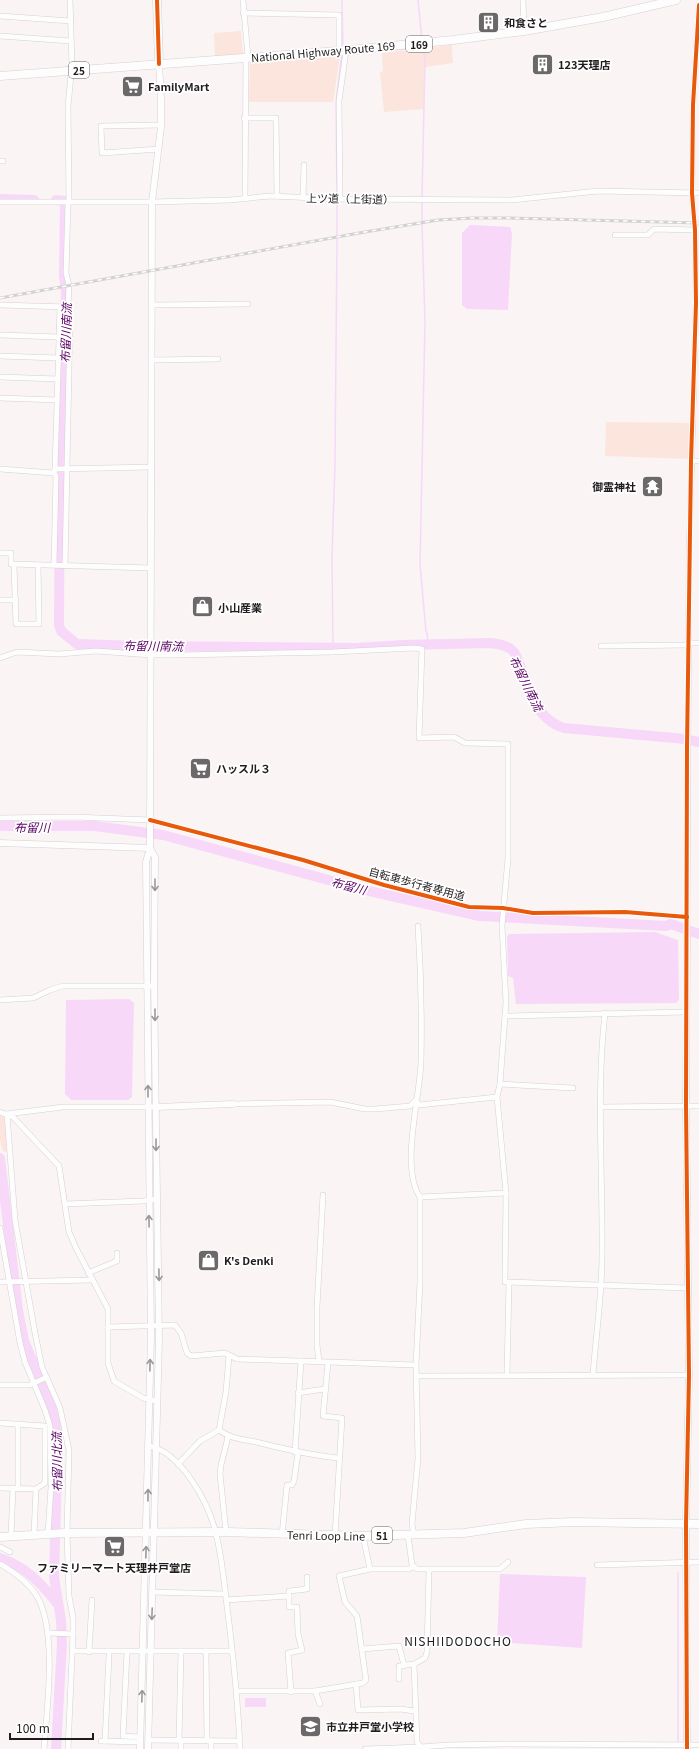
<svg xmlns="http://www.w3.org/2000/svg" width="699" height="1749" font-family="Georgia,'Noto Sans JP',serif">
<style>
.green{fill:#fce5dc}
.water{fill:#f7d8f8}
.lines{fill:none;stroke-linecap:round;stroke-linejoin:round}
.stream{stroke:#f7d8f8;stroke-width:1.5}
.river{stroke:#f7d8f8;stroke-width:10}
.minor-casing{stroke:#d5d0d1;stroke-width:6}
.tertiary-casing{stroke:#d5d0d1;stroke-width:7}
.primary-casing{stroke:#d5d0d1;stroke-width:9}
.trunk-casing{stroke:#d5d0d1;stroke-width:9}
.minor{stroke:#fefdfe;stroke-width:5}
.tertiary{stroke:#fefdfe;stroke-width:6}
.primary{stroke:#fefdfe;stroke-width:8}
.trunk{stroke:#fefdfe;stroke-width:8}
.rail-casing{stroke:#d3d1d1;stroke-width:3}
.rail{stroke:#fff;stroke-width:1.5;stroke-dasharray:4.5;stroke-linecap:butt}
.cycleway-casing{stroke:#fff;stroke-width:6}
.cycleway{stroke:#e8590c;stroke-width:4}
.oneway{stroke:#9a9899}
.labels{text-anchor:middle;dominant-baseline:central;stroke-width:3.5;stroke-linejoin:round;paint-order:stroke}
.shield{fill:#fff;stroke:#636061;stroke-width:1}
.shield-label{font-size:10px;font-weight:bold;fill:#201c1d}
.poi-label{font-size:11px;font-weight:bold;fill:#201c1d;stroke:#fff;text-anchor:start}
.street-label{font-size:11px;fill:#201c1d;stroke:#fff}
.water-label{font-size:12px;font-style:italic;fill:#590063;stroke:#fff}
.neighbourhood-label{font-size:12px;letter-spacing:1px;fill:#201c1d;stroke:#fff}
</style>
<rect width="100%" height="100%" fill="#faf4f5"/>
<g class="green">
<polygon points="241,31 243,55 215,58 214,33"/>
<polygon points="452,45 453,63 425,67 424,109 384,112 380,72 383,71 382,53"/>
<polygon points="340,55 333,102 249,102 250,60"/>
<polygon points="606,422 690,423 689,459 605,456"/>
<polygon points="0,1114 5,1116 7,1151 3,1152 0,1141"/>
</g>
<g class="water">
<polygon points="470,225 510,227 512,233 508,310 467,309 462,305 462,233"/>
<polygon points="655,932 678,940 679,1000 676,1003 516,1004 513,978 508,976 507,937 509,934"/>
<polygon points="129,999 134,1003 132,1097 128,1100 71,1100 65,1094 66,1000"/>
<polygon points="500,1574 586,1577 582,1648 497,1642"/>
<rect x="245" y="1698" width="21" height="9"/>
</g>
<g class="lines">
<g class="stream">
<polyline points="342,0 343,48"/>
<polyline points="418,0 422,41"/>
<polyline points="347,55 423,47"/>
<polyline points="337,197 336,102 342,53"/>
<polyline points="422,197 425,62 423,45"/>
<polyline points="337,200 337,236"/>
<polyline points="422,201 422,222"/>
<polyline points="422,223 425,322 420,564 426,632"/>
<polyline points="427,633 428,644"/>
<polyline points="333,648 332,555 335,464 337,237"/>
<polyline points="678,1573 678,1743"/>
</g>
<g class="river">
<polyline points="0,199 34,200"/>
<path d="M56,200L65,201L64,275L66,292L60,454L59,625L61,631L77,644L140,646L357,648L403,645L490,643C498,644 507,645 513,651C517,655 519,663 521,668C533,693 535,719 564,728L685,739L699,742"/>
<polyline points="0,826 95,826 163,835 369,891 480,916 666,926 671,924 699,934"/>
<polyline points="0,1158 18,1310 24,1341 50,1402 58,1436 54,1577 61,1620 62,1644 56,1749"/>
<path d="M0,1558C26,1567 40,1582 57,1603"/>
</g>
<defs>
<g id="minor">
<polyline points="243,0 248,57"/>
<polyline points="523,0 524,31"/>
<polyline points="243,13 339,15 339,51"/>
<polyline points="0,16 71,21"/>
<polyline points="0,36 71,41"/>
<polyline points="244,118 276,118 277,196"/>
<polyline points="159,149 102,153 101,126 161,125"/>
<polyline points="0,161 3,161"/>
<polyline points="303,197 304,165"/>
<polyline points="245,198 246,58"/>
<polyline points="340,199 339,101 346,51"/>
<polyline points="0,202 152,202 230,200 270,196 340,199 512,200 598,191 699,193"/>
<polyline points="69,203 68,106 72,65 70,0"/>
<polyline points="615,235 648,235 654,229 695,230"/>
<polyline points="0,305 68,307"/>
<polyline points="151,305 248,304"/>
<polyline points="0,335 59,337"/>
<polyline points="0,356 58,358"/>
<polyline points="152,360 218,359"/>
<polyline points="0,377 58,379"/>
<polyline points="0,398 57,400"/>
<polyline points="691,461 699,461"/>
<polyline points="0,469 54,473 55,469 152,467"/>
<polyline points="55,469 60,307"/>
<polyline points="0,553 11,553 11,564 151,568"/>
<polyline points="14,565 16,624 39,624 38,565"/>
<polyline points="54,565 56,476 54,473"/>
<polyline points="65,566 70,318 68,307 69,285 66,273 68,203"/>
<polyline points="0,600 16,600"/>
<polyline points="688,643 699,643"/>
<polyline points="601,646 688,645"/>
<polyline points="0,658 17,652 59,654 96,651 151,655 180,655 333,652 414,648 422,649 419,738 454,737 465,743 508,744 508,858 502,926 506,1002 500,1084 497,1097 506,1193 505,1282 687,1288"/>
<polyline points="0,818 74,817 150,820"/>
<polyline points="687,936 689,558 696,303 695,230 692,193 693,105 699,5"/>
<polyline points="0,1000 33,998 50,990 63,986 155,986"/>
<polyline points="505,1016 686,1012"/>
<polyline points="500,1084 573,1088"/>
<polyline points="416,1100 419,1105 497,1097"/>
<polyline points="233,1104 330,1102 365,1109 375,1109 410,1106 416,1100"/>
<polyline points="601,1107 699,1106"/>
<polyline points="0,1112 13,1117 59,1166 69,1232 76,1248 108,1309 108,1363 114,1381 143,1398 157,1401"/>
<polyline points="7,1114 15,1220 35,1333 42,1367 60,1408 69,1450 67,1533 69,1596 73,1618 73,1634 68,1749"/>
<polyline points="7,1114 63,1107 156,1107"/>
<polyline points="420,1197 506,1193"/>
<polyline points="65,1204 143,1201 157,1199"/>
<polyline points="0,1228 20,1343 25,1362 45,1410 50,1426 51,1487 48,1534"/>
<polyline points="88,1273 117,1261 117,1253"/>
<polyline points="0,1282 91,1280"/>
<polyline points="108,1327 175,1325 181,1333 187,1353 191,1356 225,1353 237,1359 416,1365"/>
<polyline points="319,1361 317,1345 317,1307 323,1195"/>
<polyline points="328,1363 323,1416 342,1418 335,1536"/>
<path d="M593,1374C596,1335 602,1295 602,1256C603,1175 596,1093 605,1013"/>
<polyline points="507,1375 509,1283"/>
<polyline points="417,1376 689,1375"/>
<polyline points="0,1385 30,1385 47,1377"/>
<polyline points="298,1393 324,1389"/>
<polyline points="0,1423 45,1426 45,1483 36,1489 0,1488"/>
<path d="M219,1430C231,1439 243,1439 256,1442C284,1449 310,1455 338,1458"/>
<polyline points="219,1430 226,1392 229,1356"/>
<path d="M149,1446C181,1452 209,1503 216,1534C222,1557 224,1582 227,1606C233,1654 238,1701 240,1749"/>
<polyline points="295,1452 301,1361"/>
<polyline points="178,1464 200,1441 219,1430"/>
<polyline points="18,1488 18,1424"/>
<polyline points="226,1532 220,1474 221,1465 228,1437"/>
<polyline points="34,1535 36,1489"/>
<polyline points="282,1535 287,1485 292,1485 294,1481 298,1453"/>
<polyline points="408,1535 412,1565 417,1569 500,1569 508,1562"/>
<path d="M414,1535L412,1524L418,1458L416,1365L420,1282V1197C400,1168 420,1097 421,1062C422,1017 421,972 418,926"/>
<polyline points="11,1536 13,1488"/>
<polyline points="363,1536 370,1569 409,1569 413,1567"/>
<polyline points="0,1547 10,1552"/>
<path d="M0,1564C14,1572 30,1584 38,1598C57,1634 47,1709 44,1749"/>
<polyline points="597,1565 699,1562"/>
<polyline points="152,1592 225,1594"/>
<polyline points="226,1600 289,1596"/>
<polyline points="49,1633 73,1634"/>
<polyline points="362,1649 399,1646 404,1665"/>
<polyline points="73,1651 232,1651"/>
<polyline points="206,1651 207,1741"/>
<polyline points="89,1652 92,1600"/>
<polyline points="127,1652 123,1736 140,1737"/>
<polyline points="414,1664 417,1742 421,1747 447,1745 505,1744 699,1745"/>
<polyline points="399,1679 399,1666 414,1664 425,1658 427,1652 429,1570"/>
<polyline points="356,1684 358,1710 401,1709 414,1711"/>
<polyline points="237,1691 315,1691 320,1704"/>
<polyline points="315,1691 363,1683 366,1680 357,1616 345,1602 339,1576 370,1569"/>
<polyline points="291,1692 288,1653 302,1650 298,1634 297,1607 289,1607 289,1591 307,1589 307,1577"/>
<polyline points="148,1740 239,1741"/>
<polyline points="179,1740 181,1651"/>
<polyline points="101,1741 140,1742"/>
<polyline points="105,1741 109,1655"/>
<polyline points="181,1749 181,1740"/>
<polyline points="211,1749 211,1741"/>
<polyline points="365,1749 421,1747"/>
</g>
<g id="tertiary">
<polyline points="0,843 150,848"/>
<polyline points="687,936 686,1106 689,1375 686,1524 687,1749"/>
<polyline points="156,1107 233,1104"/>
<polyline points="140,1749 151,1337 146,862 150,848 152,202 161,127 161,99 159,64"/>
<polyline points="148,1749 159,1339 154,981 155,857 150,848"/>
</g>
<polyline id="primary" points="0,1537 65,1533 226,1532 363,1536 464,1533 526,1524 573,1522 699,1524"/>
<g id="trunk">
<polyline points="157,0 159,64"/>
<polyline points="0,76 339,51 453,40 524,31 603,17 676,0"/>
</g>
</defs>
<use href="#minor" class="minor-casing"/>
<use href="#tertiary" class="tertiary-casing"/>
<use href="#primary" class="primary-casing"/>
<use href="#trunk" class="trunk-casing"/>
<use href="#minor" class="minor"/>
<use href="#tertiary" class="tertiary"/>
<use href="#primary" class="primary"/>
<use href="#trunk" class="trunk"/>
<defs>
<polyline id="rail" points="0,298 359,233 438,220 472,218 509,218 699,223"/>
</defs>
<use href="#rail" class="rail-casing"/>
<use href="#rail" class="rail"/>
<defs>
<g id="cycleway">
<polyline points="157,0 159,64"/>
<polyline points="150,820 303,860 384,885 469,907 503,908 533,913 625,912 687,917"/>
<polyline points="687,1749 686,1524 689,1375 686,1106 687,747 691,461 696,303 695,230 692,193 693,105 699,5"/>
</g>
</defs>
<use href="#cycleway" class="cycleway-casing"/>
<use href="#cycleway" class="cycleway"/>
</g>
<defs><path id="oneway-shaft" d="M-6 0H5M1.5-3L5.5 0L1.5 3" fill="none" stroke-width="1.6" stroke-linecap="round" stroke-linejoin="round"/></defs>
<g class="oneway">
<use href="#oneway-shaft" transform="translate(155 885) rotate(90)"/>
<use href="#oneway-shaft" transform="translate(155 1015) rotate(90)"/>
<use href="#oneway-shaft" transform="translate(148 1091) rotate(-90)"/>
<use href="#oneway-shaft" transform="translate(156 1145) rotate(90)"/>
<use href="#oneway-shaft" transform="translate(149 1221) rotate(-91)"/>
<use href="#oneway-shaft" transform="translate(159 1275) rotate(89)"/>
<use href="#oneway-shaft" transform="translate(150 1365) rotate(-89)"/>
<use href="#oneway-shaft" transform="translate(148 1495) rotate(-89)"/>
<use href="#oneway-shaft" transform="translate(146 1552) rotate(-88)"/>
<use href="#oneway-shaft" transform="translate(152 1614) rotate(92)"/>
<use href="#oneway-shaft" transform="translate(142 1696) rotate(-88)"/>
</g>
<defs>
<symbol id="building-square" viewBox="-11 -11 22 22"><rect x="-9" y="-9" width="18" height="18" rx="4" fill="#6c6869" stroke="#fff"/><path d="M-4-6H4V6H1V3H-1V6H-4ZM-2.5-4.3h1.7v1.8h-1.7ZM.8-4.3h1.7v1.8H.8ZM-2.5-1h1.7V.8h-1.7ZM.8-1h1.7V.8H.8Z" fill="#fff"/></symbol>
<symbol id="supermarket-square" viewBox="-11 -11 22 22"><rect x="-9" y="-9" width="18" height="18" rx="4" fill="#6c6869" stroke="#fff"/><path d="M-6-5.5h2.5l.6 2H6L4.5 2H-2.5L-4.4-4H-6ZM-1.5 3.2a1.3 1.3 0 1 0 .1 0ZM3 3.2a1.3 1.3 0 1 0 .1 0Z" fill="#fff"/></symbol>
<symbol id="temple-square" viewBox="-11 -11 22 22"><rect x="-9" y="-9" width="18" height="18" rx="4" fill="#6c6869" stroke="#fff"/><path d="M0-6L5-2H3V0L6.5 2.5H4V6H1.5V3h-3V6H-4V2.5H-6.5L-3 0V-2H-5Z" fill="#fff"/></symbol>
<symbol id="shop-square" viewBox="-11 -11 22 22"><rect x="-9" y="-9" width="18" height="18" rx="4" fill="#6c6869" stroke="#fff"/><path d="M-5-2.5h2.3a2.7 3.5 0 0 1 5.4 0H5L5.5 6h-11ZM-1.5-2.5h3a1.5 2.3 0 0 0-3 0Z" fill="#fff"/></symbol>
<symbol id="school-square" viewBox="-11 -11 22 22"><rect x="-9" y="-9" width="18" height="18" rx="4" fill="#6c6869" stroke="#fff"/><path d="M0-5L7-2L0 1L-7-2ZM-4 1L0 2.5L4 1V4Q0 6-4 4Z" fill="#fff"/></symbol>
</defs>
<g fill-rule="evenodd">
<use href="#building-square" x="476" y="10" width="25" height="25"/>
<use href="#building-square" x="530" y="52" width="25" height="25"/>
<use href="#supermarket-square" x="120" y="74" width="25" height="25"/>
<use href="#temple-square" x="640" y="474" width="25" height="25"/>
<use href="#shop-square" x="190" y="594" width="25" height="25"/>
<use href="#supermarket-square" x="188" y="756" width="25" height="25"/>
<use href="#shop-square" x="196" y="1248" width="25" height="25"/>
<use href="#supermarket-square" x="102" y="1534" width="25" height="25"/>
<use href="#school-square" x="298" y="1714" width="25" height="25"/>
</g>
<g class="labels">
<g class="shield">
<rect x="406" y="36" width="26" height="16" rx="3"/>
<rect x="69" y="62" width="20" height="16" rx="3"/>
<rect x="372" y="1527" width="20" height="16" rx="3"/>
</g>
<g class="shield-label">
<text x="419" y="44">169</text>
<text x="79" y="70">25</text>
<text x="382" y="1535">51</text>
</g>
<g class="poi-label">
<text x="504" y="22">和食さと</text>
<text x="558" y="64">123天理店</text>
<text x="148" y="86">FamilyMart</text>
<text x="636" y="486" text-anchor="end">御霊神社</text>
<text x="218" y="607">小山産業</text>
<text x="216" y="768">ハッスル３</text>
<text x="224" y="1260">K's Denki</text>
<text x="114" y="1567" text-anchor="middle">ファミリーマート天理井戸堂店</text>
<text x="326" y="1726">市立井戸堂小学校</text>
</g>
<g class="street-label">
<text transform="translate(323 51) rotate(-5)">National Highway Route 169</text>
<text transform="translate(350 198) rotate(1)">上ツ道（上街道）</text>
<text transform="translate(417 883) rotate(15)">自転車歩行者専用道</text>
<text transform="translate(326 1535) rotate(1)">Tenri Loop Line</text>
</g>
<g class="water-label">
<text transform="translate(65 333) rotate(-88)">布留川南流</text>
<text transform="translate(153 645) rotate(1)">布留川南流</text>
<text transform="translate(527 683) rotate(64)">布留川南流</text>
<text x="32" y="826">布留川</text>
<text transform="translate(349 885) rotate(15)">布留川</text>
<text transform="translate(56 1462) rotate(-91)">布留川北流</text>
</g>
<g class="neighbourhood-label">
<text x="458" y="1640">NISHIIDODOCHO</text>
</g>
</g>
<path d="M10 1733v6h83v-6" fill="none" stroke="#201c1d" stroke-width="2"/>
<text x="16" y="1733" font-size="12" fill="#201c1d" stroke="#ffffff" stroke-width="3" paint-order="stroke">100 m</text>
</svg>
